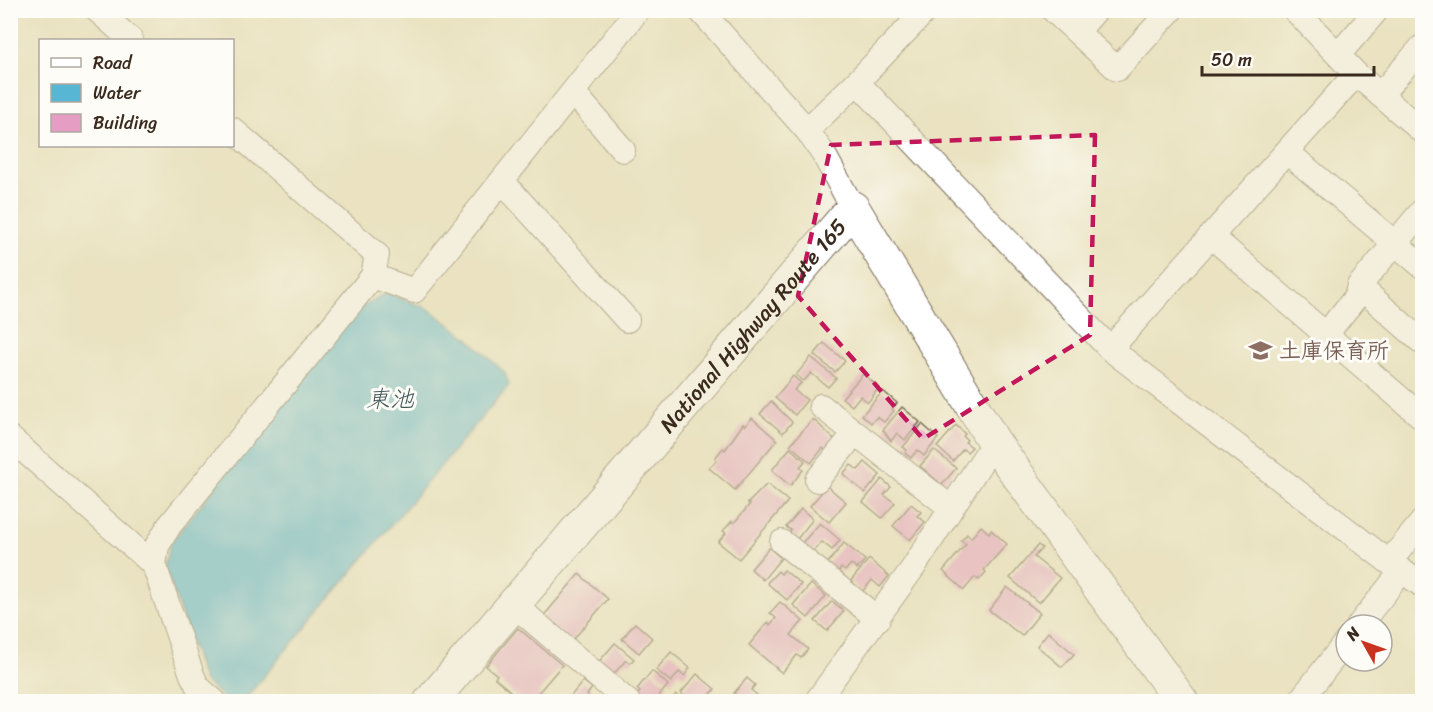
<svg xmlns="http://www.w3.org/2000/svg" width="1433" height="712" font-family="Sriracha,'Klee One',sans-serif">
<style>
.water{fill:#56b6d4;stroke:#487079;stroke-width:1.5}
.building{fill:#e69dc4}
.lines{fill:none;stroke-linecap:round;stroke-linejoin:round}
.street-casing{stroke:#786a57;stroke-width:26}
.highway-casing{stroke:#786a57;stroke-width:35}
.street{stroke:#fff;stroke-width:24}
.highway{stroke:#fff;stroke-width:33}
.marked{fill:none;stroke:#c2185b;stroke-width:4.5;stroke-dasharray:12 8;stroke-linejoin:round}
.labels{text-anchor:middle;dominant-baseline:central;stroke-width:6;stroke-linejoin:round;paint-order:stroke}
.street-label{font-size:22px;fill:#3b2a1e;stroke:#fdfcf7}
.education-label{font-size:22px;font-weight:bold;fill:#785e54;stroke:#fdfcf7;text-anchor:start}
.water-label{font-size:24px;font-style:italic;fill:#445b5e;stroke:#fdfcf7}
</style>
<rect width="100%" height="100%" fill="#fdfcf7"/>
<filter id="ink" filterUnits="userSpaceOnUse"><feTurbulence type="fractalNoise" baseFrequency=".0167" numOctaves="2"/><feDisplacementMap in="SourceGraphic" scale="12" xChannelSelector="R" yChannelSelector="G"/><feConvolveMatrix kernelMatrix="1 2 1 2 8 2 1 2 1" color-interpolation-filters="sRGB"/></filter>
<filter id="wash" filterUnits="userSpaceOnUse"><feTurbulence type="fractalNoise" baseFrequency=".008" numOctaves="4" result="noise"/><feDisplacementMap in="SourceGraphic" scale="24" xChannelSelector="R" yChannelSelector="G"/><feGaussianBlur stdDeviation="1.35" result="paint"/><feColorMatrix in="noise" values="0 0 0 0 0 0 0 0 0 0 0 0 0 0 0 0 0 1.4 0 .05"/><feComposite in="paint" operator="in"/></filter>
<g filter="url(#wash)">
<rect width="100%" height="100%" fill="#eae2c0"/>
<polygon class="water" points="387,293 427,308 467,337 505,373 509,385 244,700 225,699 203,680 165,566 171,542 357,310"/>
<g id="blocks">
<g class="building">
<polygon points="824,343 845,361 835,372 814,355"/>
<polygon points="811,357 836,378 828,387 811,373 804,381 796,375"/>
<polygon points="863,374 879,388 868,402 860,396 852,406 842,398"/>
<polygon points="793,376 801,383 794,390 807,400 795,415 775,398"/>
<polygon points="883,391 897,403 892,409 894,411 884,422 877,417 871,423 862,415"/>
<polygon points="771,401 792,422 783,433 760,414"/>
<polygon points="902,407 920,422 905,440 897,433 891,441 883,430"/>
<polygon points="752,418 777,440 735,490 709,468 717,460 715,458 723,448 725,450 743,424 745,426"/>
<polygon points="813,419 835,440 826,451 823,448 811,463 790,445"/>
<polygon points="922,424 938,438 924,456 917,450 911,458 905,453 907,450 903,447"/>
<polygon points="956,425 965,434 963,436 967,440 965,442 972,447 967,452 963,449 953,461 937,447"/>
<polygon points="790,448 805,461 800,467 803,470 790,486 772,470"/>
<polygon points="934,450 956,468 942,485 920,466"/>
<polygon points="865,462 880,475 865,493 843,474 851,465 858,470"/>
<polygon points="882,479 891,487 884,495 895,503 882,518 863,502"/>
<polygon points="767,484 788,501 739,559 718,542 726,533 723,531 732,521 734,523 750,504 748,503"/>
<polygon points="827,486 846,502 829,522 810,506"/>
<polygon points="911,504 921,512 917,516 925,522 910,540 893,526"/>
<polygon points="801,509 813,519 797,539 789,533 791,530 786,527"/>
<polygon points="820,523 840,540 832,550 822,542 812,552 802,543"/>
<polygon points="981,526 989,533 991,530 1007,544 984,570 986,572 979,580 975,577 964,590 943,571 966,544 961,541 967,534 971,538"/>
<polygon points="844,543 865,560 857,569 851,564 845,571 841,568 837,573 827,564"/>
<polygon points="1038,545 1042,548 1034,557 1060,578 1039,603 1010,578"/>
<polygon points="769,548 781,558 763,580 751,569"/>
<polygon points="869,559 889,576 880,587 872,580 862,592 850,582"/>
<polygon points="784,570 801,584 787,600 767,583 778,571 781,574"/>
<polygon points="579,574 608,599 571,642 542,618"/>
<polygon points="811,584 826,596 808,618 793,605"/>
<polygon points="1007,587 1040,613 1022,636 989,610"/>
<polygon points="832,601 844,611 827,631 815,621"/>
<polygon points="780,602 803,621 791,635 808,649 801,658 797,655 782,673 749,645 768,622 770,625 776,618 770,613"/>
<polygon points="635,623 652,638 639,653 622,639"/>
<polygon points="518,628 562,665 538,693 545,699 543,702 523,702 495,678 497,675 486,666"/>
<polygon points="1048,632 1074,654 1062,667 1037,646"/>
<polygon points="615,643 634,659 630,663 626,660 612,676 597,664"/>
<polygon points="671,652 690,668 684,676 679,672 671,682 656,670"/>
<polygon points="652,671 668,685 654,702 644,702 637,695 640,692 637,689"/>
<polygon points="697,674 715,689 704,702 692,702 681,693"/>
<polygon points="747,678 755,685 751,690 765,702 745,702 734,693"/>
<polygon points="583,681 592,688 587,695 595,702 566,702"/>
<polygon points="676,694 685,702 670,702"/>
</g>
</g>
</g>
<g filter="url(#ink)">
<use href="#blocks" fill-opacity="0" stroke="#786a57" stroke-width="1.5"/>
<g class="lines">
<defs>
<g id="street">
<polyline points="97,10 131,40"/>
<polyline points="700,10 807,130 824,155 853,208"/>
<polyline points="1053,10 1117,69 1171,10"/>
<polyline points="1295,10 1356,74 1422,131"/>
<polyline points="1077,32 1096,10"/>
<polyline points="1338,55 1377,10"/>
<polyline points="857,82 1110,349 1389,562 1422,585"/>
<polyline points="573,92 623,150"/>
<polyline points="1380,95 1422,47"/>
<polyline points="807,130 857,82 926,10"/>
<polyline points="1287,152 1422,266"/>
<polyline points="502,181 627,320"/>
<polyline points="1211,236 1422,417"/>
<polyline points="373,276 414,291 638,10"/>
<polyline points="1359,286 1422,342"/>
<polyline points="1326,334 1356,297 1359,286 1422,211"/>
<polyline points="1110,349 1356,74"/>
<polyline points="821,406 951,508"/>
<polyline points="10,438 154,565"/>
<polyline points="817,480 855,433"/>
<polyline points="782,542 878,619"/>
<polyline points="1389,562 1422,522"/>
<polyline points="512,603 628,702"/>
<polyline points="1359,625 1402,571"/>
<polyline points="215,702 198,687 192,675 154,565 157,546 169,526 373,276 377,255 232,129"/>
<polyline points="816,702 913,568 994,442"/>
<polyline points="1299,702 1346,642"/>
</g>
<g id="highway">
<path id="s1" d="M430,702L853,208L994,442L1182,702"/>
</g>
</defs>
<use href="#street" class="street-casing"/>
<use href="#highway" class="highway-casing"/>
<use href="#street" class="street"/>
<use href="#highway" class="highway"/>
</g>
</g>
<path d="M0 0H1433V712H0ZM1095,135L1090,335L923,439L798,296L831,145Z" fill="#eae2c0" fill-opacity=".55" fill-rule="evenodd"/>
<path class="marked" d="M1095,135L1090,335L923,439L798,296L831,145Z"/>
<defs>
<symbol id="school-bare" viewBox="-9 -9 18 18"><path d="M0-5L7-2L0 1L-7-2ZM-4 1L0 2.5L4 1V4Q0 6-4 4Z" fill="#8d6e63" stroke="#fdfcf7" stroke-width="2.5" paint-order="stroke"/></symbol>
</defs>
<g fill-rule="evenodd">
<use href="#school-bare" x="1244" y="334" width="33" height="33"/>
</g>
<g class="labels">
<g class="street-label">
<text stroke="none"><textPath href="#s1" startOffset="496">National Highway Route 165</textPath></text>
</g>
<g class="education-label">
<text x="1279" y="350">土庫保育所</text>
</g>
<g class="water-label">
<text x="390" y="399">東池</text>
</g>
</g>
<rect width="1433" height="712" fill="none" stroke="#fdfcf7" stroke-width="36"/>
<rect x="39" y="39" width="195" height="108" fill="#fdfcf7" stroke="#afa8a0" stroke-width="1.5"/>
<rect x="51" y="58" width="30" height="9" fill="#ffffff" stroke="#afa8a0" stroke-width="1.5"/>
<text x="93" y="69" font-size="18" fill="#3b2a1e">Road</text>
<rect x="51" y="84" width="30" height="18" fill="#56b6d4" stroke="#afa8a0" stroke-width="1.5"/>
<text x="93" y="99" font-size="18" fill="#3b2a1e">Water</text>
<rect x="51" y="114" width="30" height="18" fill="#e69dc4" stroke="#afa8a0" stroke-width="1.5"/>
<text x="93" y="129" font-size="18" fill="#3b2a1e">Building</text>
<g transform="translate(1364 643) rotate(310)"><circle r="28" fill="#fdfcf7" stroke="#afa8a0" stroke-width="1.5"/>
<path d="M0-4.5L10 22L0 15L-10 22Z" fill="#c8321e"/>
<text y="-9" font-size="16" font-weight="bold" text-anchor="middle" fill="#3b2a1e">N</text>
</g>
<path d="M1202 66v9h172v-9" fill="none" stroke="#3b2a1e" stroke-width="3"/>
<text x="1211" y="66" font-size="18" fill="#3b2a1e" stroke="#fdfcf7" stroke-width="4.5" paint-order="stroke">50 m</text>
</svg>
